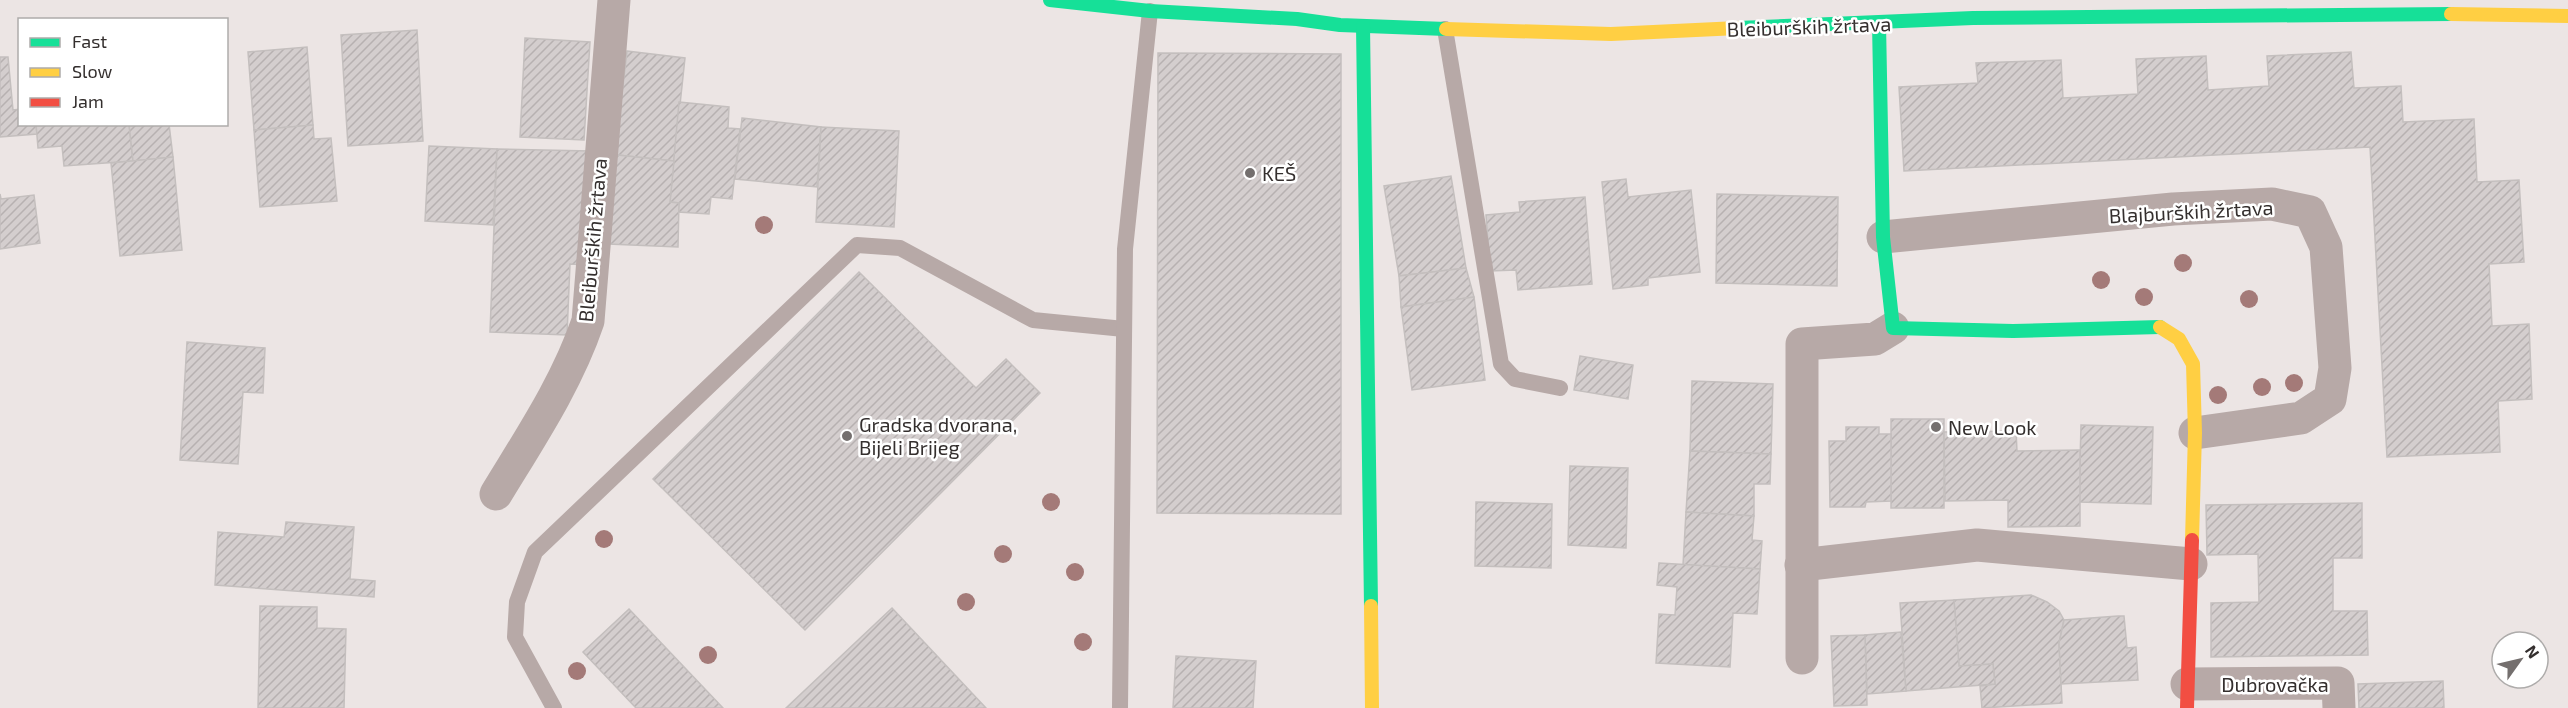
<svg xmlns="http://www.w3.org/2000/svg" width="2568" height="708" font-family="'Exo 2',sans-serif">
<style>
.building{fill:url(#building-hatch);stroke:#c4bfbe;stroke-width:1.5}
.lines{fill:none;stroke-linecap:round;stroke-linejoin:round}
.lane{stroke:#b7a9a7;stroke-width:16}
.street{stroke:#b7a9a7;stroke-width:33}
.fast{stroke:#16e098;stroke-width:14}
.slow{stroke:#ffcf43;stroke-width:14}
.jam{stroke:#f24e42;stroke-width:14}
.tree{fill:#a47a78}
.poi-dot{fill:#746f6e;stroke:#fff;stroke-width:2}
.labels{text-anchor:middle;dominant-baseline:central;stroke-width:5;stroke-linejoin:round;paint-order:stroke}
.street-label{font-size:20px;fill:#342f2e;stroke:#fff}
.poi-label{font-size:20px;fill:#342f2e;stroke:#fff;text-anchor:start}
</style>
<defs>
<pattern id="building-hatch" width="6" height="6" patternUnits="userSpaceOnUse" patternTransform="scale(1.5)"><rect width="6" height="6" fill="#d4cece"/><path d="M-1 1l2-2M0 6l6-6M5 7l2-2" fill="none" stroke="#b7b1b1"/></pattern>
</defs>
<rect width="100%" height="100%" fill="#ece5e4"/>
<g class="building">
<polygon points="417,30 423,141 348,146 341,35"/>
<polygon points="525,38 590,42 584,140 520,137"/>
<polygon points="307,47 313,125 254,130 248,52"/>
<polygon points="627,51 685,58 674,161 608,154 622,94"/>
<polygon points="2351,52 2354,88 2401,86 2403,122 2474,119 2477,182 2519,180 2524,262 2489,264 2492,326 2529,324 2532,399 2498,401 2500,452 2387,457 2370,147 1904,171 1899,87 1978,83 1976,63 2061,60 2063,98 2138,94 2136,59 2206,56 2208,90 2269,86 2267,56"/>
<polygon points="1158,53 1341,54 1341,514 1157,513"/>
<polygon points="0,57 8,57 13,110 20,109 20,124 36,124 37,134 0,137"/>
<polygon points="679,102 729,107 728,128 740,129 732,199 711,197 709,214 678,212 679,203 670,202"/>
<polygon points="742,118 821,127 817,187 735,179"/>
<polygon points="36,124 129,124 133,161 64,166 62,146 38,148"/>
<polygon points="129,124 169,124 173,157 133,161"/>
<polygon points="313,125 314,139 331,138 337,201 260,207 254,130"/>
<polygon points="821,127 899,131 894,227 816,222"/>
<polygon points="429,146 497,149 493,225 425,221"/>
<polygon points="497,149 590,151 586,265 570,264 567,335 490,332"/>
<polygon points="608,154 674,161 670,202 679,203 678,247 608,244"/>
<polygon points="173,157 182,250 120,256 111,163"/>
<polygon points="1451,176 1466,268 1399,276 1384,186"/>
<polygon points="1626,179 1628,197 1691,190 1700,272 1648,278 1648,285 1613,289 1602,182"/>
<polygon points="0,194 1,199 34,195 40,243 0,249"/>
<polygon points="1717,194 1838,197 1837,286 1716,283"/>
<polygon points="1585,197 1592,284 1518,290 1516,270 1490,271 1486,215 1520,212 1519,202"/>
<polygon points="1466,268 1474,297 1401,307 1399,276"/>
<polygon points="859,272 976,388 1006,359 1040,393 805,630 653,479"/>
<polygon points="1474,297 1485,380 1412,390 1401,307"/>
<polygon points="187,342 265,348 263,393 243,392 238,464 180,460"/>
<polygon points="1580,356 1633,365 1628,399 1574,390"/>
<polygon points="1692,381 1773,384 1771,454 1690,451"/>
<rect x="1891" y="419" width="53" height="89"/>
<polygon points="2081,425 2153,427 2151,504 2079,502"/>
<polygon points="1846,427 1879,427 1879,434 1891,434 1891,501 1866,502 1865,507 1830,507 1829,441 1846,441"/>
<polygon points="2016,431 2017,451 2080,450 2080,526 2008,527 2008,500 1945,501 1944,432"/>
<polygon points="1690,451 1771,454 1770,484 1754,484 1754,516 1686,512"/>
<polygon points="1570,466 1628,468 1626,548 1568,545"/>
<polygon points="1476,502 1552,504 1551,568 1475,566"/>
<polygon points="2362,503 2362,558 2333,558 2333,611 2367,611 2368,655 2211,657 2211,603 2259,602 2258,554 2207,555 2206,505"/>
<polygon points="1686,512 1754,516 1752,540 1762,541 1760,569 1683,565"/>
<polygon points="286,522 354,527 350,579 375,581 374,597 215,585 218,532 284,537"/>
<polygon points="1659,563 1760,569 1757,614 1733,613 1730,667 1656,663 1659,614 1675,615 1677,587 1657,585"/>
<polygon points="2031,595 2047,602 2059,611 2064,620 2059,643 2062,703 1982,708 1980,686 1995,684 1993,664 1959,666 1954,600"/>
<polygon points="1954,600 1959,666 1993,664 1995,684 1906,691 1900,603"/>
<polygon points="260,606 317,607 317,628 346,629 344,708 258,708"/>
<polygon points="892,608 986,708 786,708"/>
<polygon points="629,609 723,708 636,708 583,652"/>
<polygon points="2118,616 2124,616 2127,648 2136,647 2138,680 2061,684 2059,643 2064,620"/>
<polygon points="1901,632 1906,691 1867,694 1865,635"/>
<polygon points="1865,635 1867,705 1834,706 1831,636"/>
<polygon points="1176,656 1256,661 1253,708 1173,708"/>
<polygon points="2443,681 2444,708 2359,708 2358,684"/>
</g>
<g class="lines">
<g class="lane">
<polyline points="1445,29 1501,364 1515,379 1560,388"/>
<polyline points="554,708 515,637 517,602 535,552 857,245 900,248 1033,320 1124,329"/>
<polyline points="1120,708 1125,249 1150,11"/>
</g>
<g class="street">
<polyline points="1883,237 2173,209 2272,204 2310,212 2326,247 2335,368 2330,399 2301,418 2195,433"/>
<path d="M496,494C530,438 567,383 588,321L614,0"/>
<polyline points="1801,565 1977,545 2191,564"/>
<polyline points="1802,658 1802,344 1875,339 1893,328"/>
<polyline points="2187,684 2338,683 2339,708"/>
</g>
<g class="fast">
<polyline points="1050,0 1150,11 1297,19 1340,25 1446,29"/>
<polyline points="1879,23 1883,237 1893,328 2013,331 2160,327"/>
<polyline points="1363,26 1371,606"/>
<polyline points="1738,28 1973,18 2451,14"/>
</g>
<g class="slow">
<polyline points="2451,14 2568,16"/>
<polyline points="1446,29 1611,34 1738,28"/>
<polyline points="2160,327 2179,339 2193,364 2195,433 2192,540"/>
<polyline points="1371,606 1372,708"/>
</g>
<polyline class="jam" points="2187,708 2192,540"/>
</g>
<g class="tree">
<circle cx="764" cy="225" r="9"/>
<circle cx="2183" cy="263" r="9"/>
<circle cx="2101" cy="280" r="9"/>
<circle cx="2144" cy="297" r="9"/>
<circle cx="2249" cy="299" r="9"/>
<circle cx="2294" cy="383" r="9"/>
<circle cx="2262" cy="387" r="9"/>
<circle cx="2218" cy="395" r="9"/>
<circle cx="1051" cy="502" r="9"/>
<circle cx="604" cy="539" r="9"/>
<circle cx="1003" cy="554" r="9"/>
<circle cx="1075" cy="572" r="9"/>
<circle cx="966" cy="602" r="9"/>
<circle cx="1083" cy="642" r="9"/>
<circle cx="708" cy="655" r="9"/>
<circle cx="577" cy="671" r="9"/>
</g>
<g class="poi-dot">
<circle cx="1250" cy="173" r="6"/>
<circle cx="1936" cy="427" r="6"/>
<circle cx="847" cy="436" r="6"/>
</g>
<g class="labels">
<g class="street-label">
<text transform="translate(1809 26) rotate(-2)">Bleiburških žrtava</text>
<text transform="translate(2191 211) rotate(-3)">Blajburških žrtava</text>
<text transform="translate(592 240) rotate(-85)">Bleiburških žrtava</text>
<text x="2275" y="684">Dubrovačka</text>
</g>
<g class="poi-label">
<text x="1262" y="173">KEŠ</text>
<text x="859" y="424">Gradska dvorana,<tspan x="859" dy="23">Bijeli Brijeg</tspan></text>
<text x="1948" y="427">New Look</text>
</g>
</g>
<rect x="18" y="18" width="210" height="108" fill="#ffffff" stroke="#aeacab" stroke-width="1.5"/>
<rect x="30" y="38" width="30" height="9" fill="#16e098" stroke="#aeacab" stroke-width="1.5"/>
<text x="72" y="48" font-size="18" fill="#342f2e">Fast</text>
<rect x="30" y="68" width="30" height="9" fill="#ffcf43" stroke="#aeacab" stroke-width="1.5"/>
<text x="72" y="78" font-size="18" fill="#342f2e">Slow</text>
<rect x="30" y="98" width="30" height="9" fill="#f24e42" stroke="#aeacab" stroke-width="1.5"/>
<text x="72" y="108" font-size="18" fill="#342f2e">Jam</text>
<g transform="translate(2520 660) rotate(56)"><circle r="28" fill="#ffffff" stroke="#aeacab" stroke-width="1.5"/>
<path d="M0-4.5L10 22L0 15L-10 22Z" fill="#746f6e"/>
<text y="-9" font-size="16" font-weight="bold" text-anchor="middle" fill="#342f2e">N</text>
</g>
</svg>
